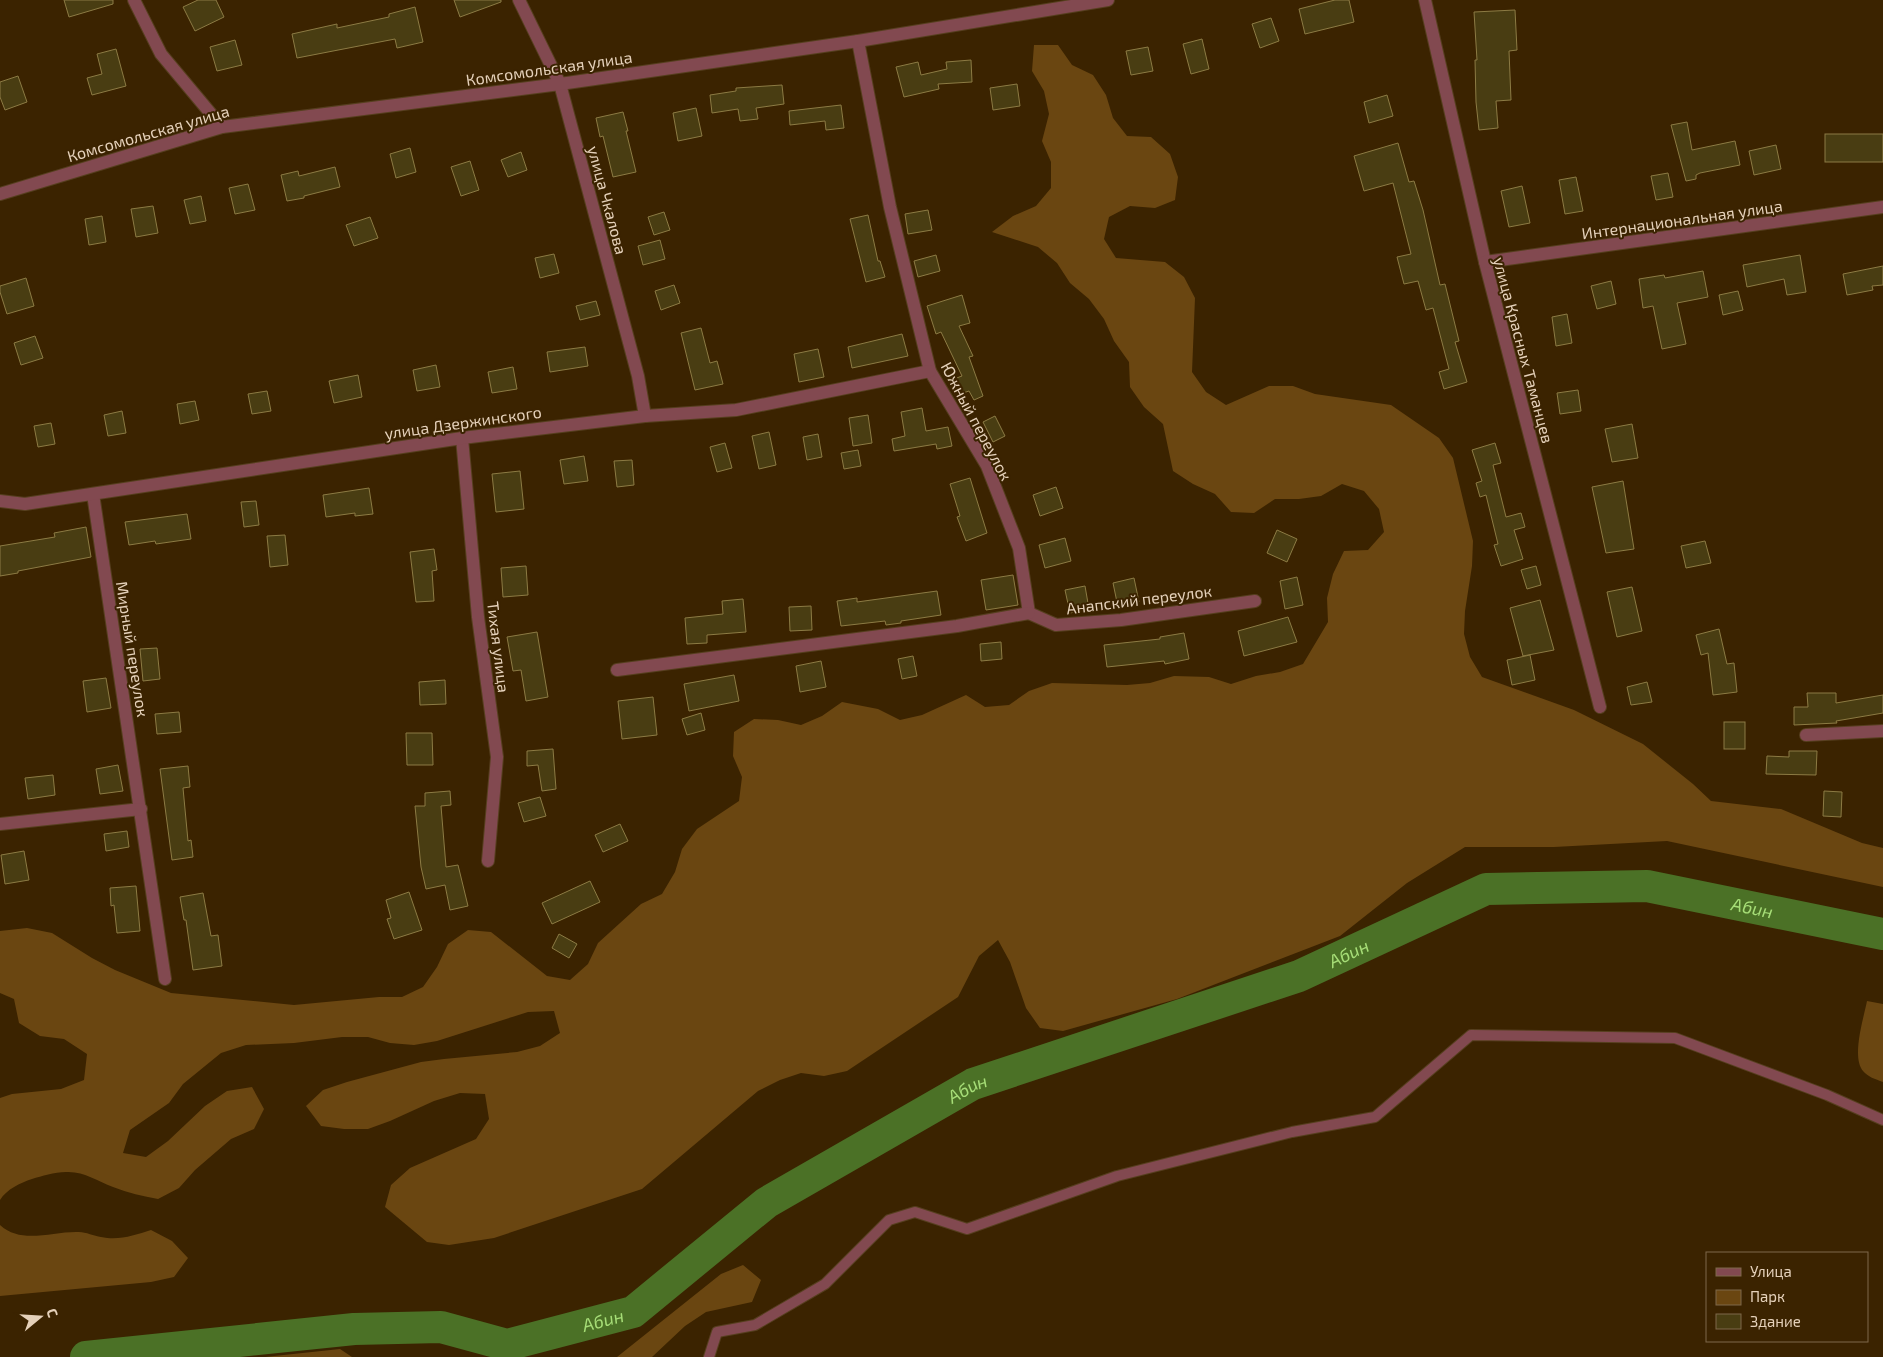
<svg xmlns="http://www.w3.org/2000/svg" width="1883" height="1357" font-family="'Exo 2',sans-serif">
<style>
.green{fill:#6a4611}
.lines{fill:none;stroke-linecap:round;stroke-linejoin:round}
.river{stroke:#4b7126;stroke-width:32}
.building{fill:#493d12;stroke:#8c7b44}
.lane-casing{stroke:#563f1e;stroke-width:12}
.street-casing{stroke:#563f1e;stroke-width:14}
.lane{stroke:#824950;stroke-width:10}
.street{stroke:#824950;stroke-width:12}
.labels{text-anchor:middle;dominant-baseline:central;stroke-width:4;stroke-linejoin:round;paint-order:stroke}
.street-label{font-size:16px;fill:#e5d1ba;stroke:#3b2300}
.water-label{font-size:18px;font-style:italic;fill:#a6dd77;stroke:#3b2300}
</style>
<rect width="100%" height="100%" fill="#3b2300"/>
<g class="green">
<path d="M1034,45H1058L1072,65L1093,75L1106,95L1113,118L1127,136L1151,137L1170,154L1178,177L1175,200L1155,208L1130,206L1109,217L1104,239L1116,258L1165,262L1184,277L1195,298L1192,372L1206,392L1226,405L1269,386H1293L1315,394L1391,405L1439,438L1453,458L1473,541L1472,566L1465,611L1464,634L1470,657L1482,677L1574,710L1643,744L1693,784L1711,801L1781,809L1862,843L1883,848V887L1667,841L1554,847H1465L1407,883L1340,936L1177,999L1063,1031L1040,1028L1026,1008L1010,962L998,940L979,956L958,997L847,1071L824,1076L801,1073L780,1080L758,1091L642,1189L494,1238L449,1245L427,1242L385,1207L391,1185L410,1168L476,1139L489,1119L485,1094L460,1093L434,1101L390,1121L368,1129H344L321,1126L306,1106L323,1090L347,1082L421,1062L444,1059L517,1052L540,1046L560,1033L554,1011L528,1012L437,1041L414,1045L390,1043L368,1037H342L294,1043L246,1045L221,1053L183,1084L169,1103L130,1130L123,1153L146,1157L168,1141L205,1106L227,1091L252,1087L264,1109L254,1129L231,1139L195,1170L179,1188L158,1199C143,1196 128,1193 113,1187C97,1181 84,1171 66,1172C54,1172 42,1176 32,1179C20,1183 7,1189 0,1200V1098L12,1094L61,1089L84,1080L87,1054L64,1039L40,1036L19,1023L14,999L0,993V931L27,928L52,933L92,958L115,970L171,993L294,1005L379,997H402L423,987L437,967L448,944L468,930L491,932L547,976L570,980L588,964L598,943L641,904L662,894L675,872L682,849L697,829L739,801L742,777L733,756L734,732L754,719L778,720L801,725L822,716L842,702L878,709L900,720L922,715L966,695L985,707L1009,705L1029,691L1052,683L1127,685L1150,683L1174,676L1209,677L1231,684L1256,676L1280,672L1303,664L1328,622L1327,598L1333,574L1344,551L1368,550L1384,532L1379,509L1364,491L1342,484L1321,496L1299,499H1275L1254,513L1231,512L1215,494L1193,484L1173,471L1163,424L1144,407L1130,387L1129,362L1114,341L1104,319L1089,299L1070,283L1057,263L1038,247L992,232L1013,216L1036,206L1051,188V162L1042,141L1049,114L1044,91L1032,71Z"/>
<path d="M1867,1001L1883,1004V1082C1875,1079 1868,1077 1863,1071C1851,1057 1864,1017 1867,1001Z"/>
<path d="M0,1225C22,1245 52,1231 79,1232C86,1232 94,1236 101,1237C119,1241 135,1235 151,1230L172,1241L188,1258L174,1277L151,1282L0,1296Z"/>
<polygon points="743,1265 761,1280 752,1302 706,1312 685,1326 652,1357 617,1357 721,1274"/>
<polygon points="340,1349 352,1357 265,1357"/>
</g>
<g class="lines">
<path class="river" id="s1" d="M86,1357L354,1329L441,1327L507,1345L633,1312L766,1203L973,1084L1299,976L1486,889L1647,886L1883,934"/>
</g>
<g class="building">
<polygon points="64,0 113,0 113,4 69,17"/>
<polygon points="198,0 216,0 224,17 195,31 183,7"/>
<polygon points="454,0 501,0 501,2 460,17"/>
<polygon points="1335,0 1349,0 1354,22 1305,34 1299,9"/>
<polygon points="415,7 423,42 397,48 395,39 297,58 292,34 337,24 337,28 389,17 389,14"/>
<polygon points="1515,10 1517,50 1509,51 1511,100 1496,101 1498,128 1479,130 1476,102 1475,60 1477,60 1474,12"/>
<polygon points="1271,18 1279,41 1260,48 1252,24"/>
<polygon points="1202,39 1209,69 1191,74 1183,44"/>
<polygon points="235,40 242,65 217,71 210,47"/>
<polygon points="1148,47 1153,71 1131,75 1126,51"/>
<polygon points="116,49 126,86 92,95 87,78 102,74 97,54"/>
<polygon points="971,60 972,82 938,84 939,89 904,97 896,67 918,62 921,75 947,69 946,62"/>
<polygon points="18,76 27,102 5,110 0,97 0,82"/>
<polygon points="1017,84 1020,106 993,110 990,88"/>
<polygon points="782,85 784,104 756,108 758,119 740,121 738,109 712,113 710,95 736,91 736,88"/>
<polygon points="1387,95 1393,116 1369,123 1364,102"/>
<polygon points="841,105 844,128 826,130 825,121 790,125 789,111"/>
<polygon points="696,108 702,136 678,141 673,113"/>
<polygon points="623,112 628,131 626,131 636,172 613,177 603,136 600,137 596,118"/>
<polygon points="1687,122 1692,150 1735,141 1740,165 1700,173 1696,175 1696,179 1686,181 1671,125"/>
<rect x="1825" y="134" width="58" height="28"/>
<polygon points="1398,143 1409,182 1414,181 1423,210 1440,285 1445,284 1459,341 1455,342 1467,382 1444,389 1439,372 1449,369 1433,308 1426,310 1418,281 1404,284 1397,257 1411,254 1393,183 1364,191 1354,156"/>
<polygon points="1776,145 1781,169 1754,175 1749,151"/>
<polygon points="410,148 416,172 396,178 390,154"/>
<polygon points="521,152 527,170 508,177 501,160"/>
<polygon points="470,161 479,190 461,196 451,167"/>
<polygon points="335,167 340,187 304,196 304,198 287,201 281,175 298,171 299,176"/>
<polygon points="1668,173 1673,197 1656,200 1651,176"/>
<polygon points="1576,177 1583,211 1565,214 1559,180"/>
<polygon points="248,184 255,210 235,214 229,188"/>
<polygon points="1522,186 1530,223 1509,227 1501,191"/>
<polygon points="201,196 206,221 190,224 184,200"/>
<polygon points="153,206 158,233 136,237 131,209"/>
<polygon points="928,210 932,230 908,234 905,214"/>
<polygon points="664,212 670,230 654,235 648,217"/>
<polygon points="868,215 878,261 880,261 885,277 866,282 850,219"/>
<polygon points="102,216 106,242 89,245 85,219"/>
<polygon points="370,217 378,238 354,246 346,225"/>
<polygon points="660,240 665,259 643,265 638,246"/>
<polygon points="554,254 559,273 540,278 535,258"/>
<polygon points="936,255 940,271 918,277 914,261"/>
<polygon points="1800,255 1806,292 1787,295 1784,279 1747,287 1743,265"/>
<polygon points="1883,266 1883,285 1872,286 1873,290 1847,295 1843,274"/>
<polygon points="1703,271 1708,297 1677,303 1686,344 1662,349 1653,306 1643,308 1639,279 1664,275 1665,278"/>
<polygon points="26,278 34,306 7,314 0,292 0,286"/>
<polygon points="1611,281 1616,304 1597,309 1591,286"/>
<polygon points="674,285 680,303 661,310 655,291"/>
<polygon points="1738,291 1743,310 1723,315 1719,295"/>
<polygon points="962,295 970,323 959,326 973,356 969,357 983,396 974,400 969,391 960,394 954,379 962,376 941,332 936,334 927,306"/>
<polygon points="596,301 600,315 580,320 576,306"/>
<polygon points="1567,314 1572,343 1556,346 1552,317"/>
<polygon points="701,328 710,363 717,361 723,384 695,390 681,333"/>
<polygon points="902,334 908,356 852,368 848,347"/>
<polygon points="35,336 43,358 21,365 14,343"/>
<polygon points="585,347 588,366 550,372 547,352"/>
<polygon points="818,349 824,377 799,382 794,354"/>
<polygon points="436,365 440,387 417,391 413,370"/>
<polygon points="513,367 517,389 492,393 488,372"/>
<polygon points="358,375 362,397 334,403 329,381"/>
<polygon points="1578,390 1581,411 1560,414 1557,393"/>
<polygon points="267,391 271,411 252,414 248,394"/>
<polygon points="195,401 199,420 180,424 177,404"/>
<polygon points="922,408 926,431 948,427 952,446 937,449 936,444 894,451 892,439 905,436 901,412"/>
<polygon points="122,411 126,433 108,436 104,415"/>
<polygon points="868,415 872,443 853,446 849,418"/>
<polygon points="995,416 1005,436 993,442 983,422"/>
<polygon points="51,423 55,444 38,447 34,426"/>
<polygon points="1632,424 1638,458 1612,462 1605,429"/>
<polygon points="769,432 776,465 759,469 752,436"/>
<polygon points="818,434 822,457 807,460 803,437"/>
<polygon points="725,443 732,468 717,472 710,447"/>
<polygon points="1495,443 1501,463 1493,465 1506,517 1521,513 1525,527 1514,530 1523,559 1501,566 1494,545 1498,544 1486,495 1480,497 1476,483 1482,481 1472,450"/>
<polygon points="858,450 861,466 844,469 841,453"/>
<polygon points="584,456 588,481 564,484 560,460"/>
<polygon points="632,460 634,485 617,487 614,461"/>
<polygon points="520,471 524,509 496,512 492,474"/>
<polygon points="970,478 987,533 966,541 957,517 960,516 950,484"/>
<polygon points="1623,481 1634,549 1606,553 1592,487"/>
<polygon points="1056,487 1063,508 1040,516 1033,495"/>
<polygon points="369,488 373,514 355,516 355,513 326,517 323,495"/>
<polygon points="256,501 259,525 244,527 241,502"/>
<polygon points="187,514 191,539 156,544 155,541 129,545 125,522"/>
<polygon points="86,527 91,557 18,571 18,573 0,576 0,546 55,537 54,533"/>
<polygon points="1277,530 1297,539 1287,562 1267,553"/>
<polygon points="285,535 288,565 270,567 267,536"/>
<polygon points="1065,538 1071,561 1045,568 1039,545"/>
<polygon points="1705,541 1711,563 1686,568 1681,546"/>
<polygon points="434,549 437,570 432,571 434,601 416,602 410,552"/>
<polygon points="526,566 528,595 503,597 501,568"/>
<polygon points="1536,566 1541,585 1527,589 1521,570"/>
<polygon points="1013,575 1018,605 986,610 981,580"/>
<polygon points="1297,577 1303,605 1285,609 1280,581"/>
<polygon points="1134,578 1139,602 1118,607 1113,583"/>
<polygon points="1085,586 1089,609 1070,613 1065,590"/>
<polygon points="1632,587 1642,631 1617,637 1607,592"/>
<polygon points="937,591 941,615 901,621 901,623 886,625 885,621 841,626 837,601 857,598 857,602"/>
<polygon points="743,599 746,632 707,635 707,643 687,644 685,618 723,614 722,601"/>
<polygon points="1540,600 1554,650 1523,656 1510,608"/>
<polygon points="811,606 812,630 790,631 789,607"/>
<polygon points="1288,617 1297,642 1244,656 1238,631"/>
<polygon points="1719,629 1727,664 1734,663 1737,692 1713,695 1708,653 1701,655 1696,635"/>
<polygon points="537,632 548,697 526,701 521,670 513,671 507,637"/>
<polygon points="1184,633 1189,659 1165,664 1164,661 1107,667 1104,645 1160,639 1160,637"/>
<polygon points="1001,642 1002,659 981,661 980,644"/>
<polygon points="157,648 160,679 143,681 140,649"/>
<polygon points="1530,655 1535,680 1512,685 1507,660"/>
<polygon points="913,656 917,676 902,679 898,659"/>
<polygon points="821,661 826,687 800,692 796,666"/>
<polygon points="734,675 739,701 689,711 684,684"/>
<polygon points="106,678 111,708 87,712 83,681"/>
<polygon points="445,680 446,704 420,705 419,682"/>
<polygon points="1647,682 1652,702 1631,705 1627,687"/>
<polygon points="1807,693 1836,693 1836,703 1883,695 1883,713 1836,721 1837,723 1794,725 1794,707 1808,707"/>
<polygon points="653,697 657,735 622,739 618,701"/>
<polygon points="179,712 181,732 157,734 155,714"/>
<polygon points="701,713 705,730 687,735 682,719"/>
<rect x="1724" y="722" width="21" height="27"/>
<polygon points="406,733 432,733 433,765 407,765"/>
<polygon points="553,749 556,789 542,791 538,765 527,766 527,751"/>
<polygon points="1789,751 1817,751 1816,775 1766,774 1767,756 1789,757"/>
<polygon points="118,765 123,791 100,794 96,769"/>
<polygon points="188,766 190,787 183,788 188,841 191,840 193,857 172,860 160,769"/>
<polygon points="53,775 55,795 28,799 25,778"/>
<polygon points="450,791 451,805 441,806 446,867 458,865 468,906 450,910 445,885 426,889 421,867 415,806 425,806 425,793"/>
<polygon points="1824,791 1842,792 1841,817 1823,816"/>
<polygon points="540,797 546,816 524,822 518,803"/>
<polygon points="620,824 628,841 603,852 595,835"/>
<polygon points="127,831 129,847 106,851 104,834"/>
<polygon points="24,851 29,880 5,884 1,855"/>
<polygon points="590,881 600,902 552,924 542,903"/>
<polygon points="136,886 140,931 117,933 114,905 111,906 110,888"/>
<polygon points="409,892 422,930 394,939 387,919 391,918 386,900"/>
<polygon points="203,893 211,936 218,935 222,966 193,970 186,920 184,920 180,897"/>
<polygon points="559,934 577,944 569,958 552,948"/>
</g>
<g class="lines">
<defs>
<polyline id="lane" points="709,1357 717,1332 755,1325 825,1284 889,1220 915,1212 967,1229 1117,1176 1292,1132 1375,1117 1471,1035 1675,1038 1827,1095 1883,1120"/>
<g id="street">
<polyline points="134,0 161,54 222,127"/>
<polyline points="519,0 560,84 638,376 645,416"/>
<polyline points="1425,0 1485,262 1600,707"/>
<polyline points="858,41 890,207 930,371 987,466 1019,548 1029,613"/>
<polyline points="0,194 222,127 560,84 858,41 1108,0"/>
<polyline points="1485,262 1883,207"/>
<polyline points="462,438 478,617 497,757 488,861"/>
<polyline points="93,494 165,979"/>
<polyline points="0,501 25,504 462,438 645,416 736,410 930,371"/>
<polyline points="1029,613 1056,625 1121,620 1255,601"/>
<polyline points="617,670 957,626 1029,613"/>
<polyline points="1806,735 1883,731"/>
<polyline points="0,824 141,809"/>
</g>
</defs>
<use href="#lane" class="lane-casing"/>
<use href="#street" class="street-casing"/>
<use href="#lane" class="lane"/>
<use href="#street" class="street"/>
</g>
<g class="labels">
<g class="street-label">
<text transform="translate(549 68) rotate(-8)">Комсомольская улица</text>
<text transform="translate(148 133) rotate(-16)">Комсомольская улица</text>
<text transform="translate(608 200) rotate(75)">улица Чкалова</text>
<text transform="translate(1682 219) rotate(-8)">Интернациональная улица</text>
<text transform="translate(1524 350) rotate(75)">улица Красных Таманцев</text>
<text transform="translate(977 421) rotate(62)">Южный переулок</text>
<text transform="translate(463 422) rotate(-8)">улица Дзержинского</text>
<text transform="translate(1139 599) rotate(-7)">Анапский переулок</text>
<text transform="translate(499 647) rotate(83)">Тихая улица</text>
<text transform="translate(133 649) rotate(81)">Мирный переулок</text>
</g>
<g class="water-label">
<text stroke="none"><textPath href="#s1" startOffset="1784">Абин</textPath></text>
<text stroke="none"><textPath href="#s1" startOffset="1364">Абин</textPath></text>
<text stroke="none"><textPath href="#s1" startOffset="959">Абин</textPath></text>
<text stroke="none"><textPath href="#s1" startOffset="524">Абин</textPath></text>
</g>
</g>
<rect x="1706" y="1252" width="162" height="90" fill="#3b2300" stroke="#7f694a"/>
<rect x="1716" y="1268" width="25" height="8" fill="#824950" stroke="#7f694a"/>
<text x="1750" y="1277" font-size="15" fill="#e5d1ba">Улица</text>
<rect x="1716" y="1290" width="25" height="15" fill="#6a4611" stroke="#7f694a"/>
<text x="1750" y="1302" font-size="15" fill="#e5d1ba">Парк</text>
<rect x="1716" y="1314" width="25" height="15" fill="#493d12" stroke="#7f694a"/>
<text x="1750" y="1327" font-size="15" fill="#e5d1ba">Здание</text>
<g transform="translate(40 1317) rotate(72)" stroke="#3b2300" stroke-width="4" paint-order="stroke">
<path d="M0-4L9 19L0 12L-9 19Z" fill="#e5d1ba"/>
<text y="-8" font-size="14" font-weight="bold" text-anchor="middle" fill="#e5d1ba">С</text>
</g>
</svg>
